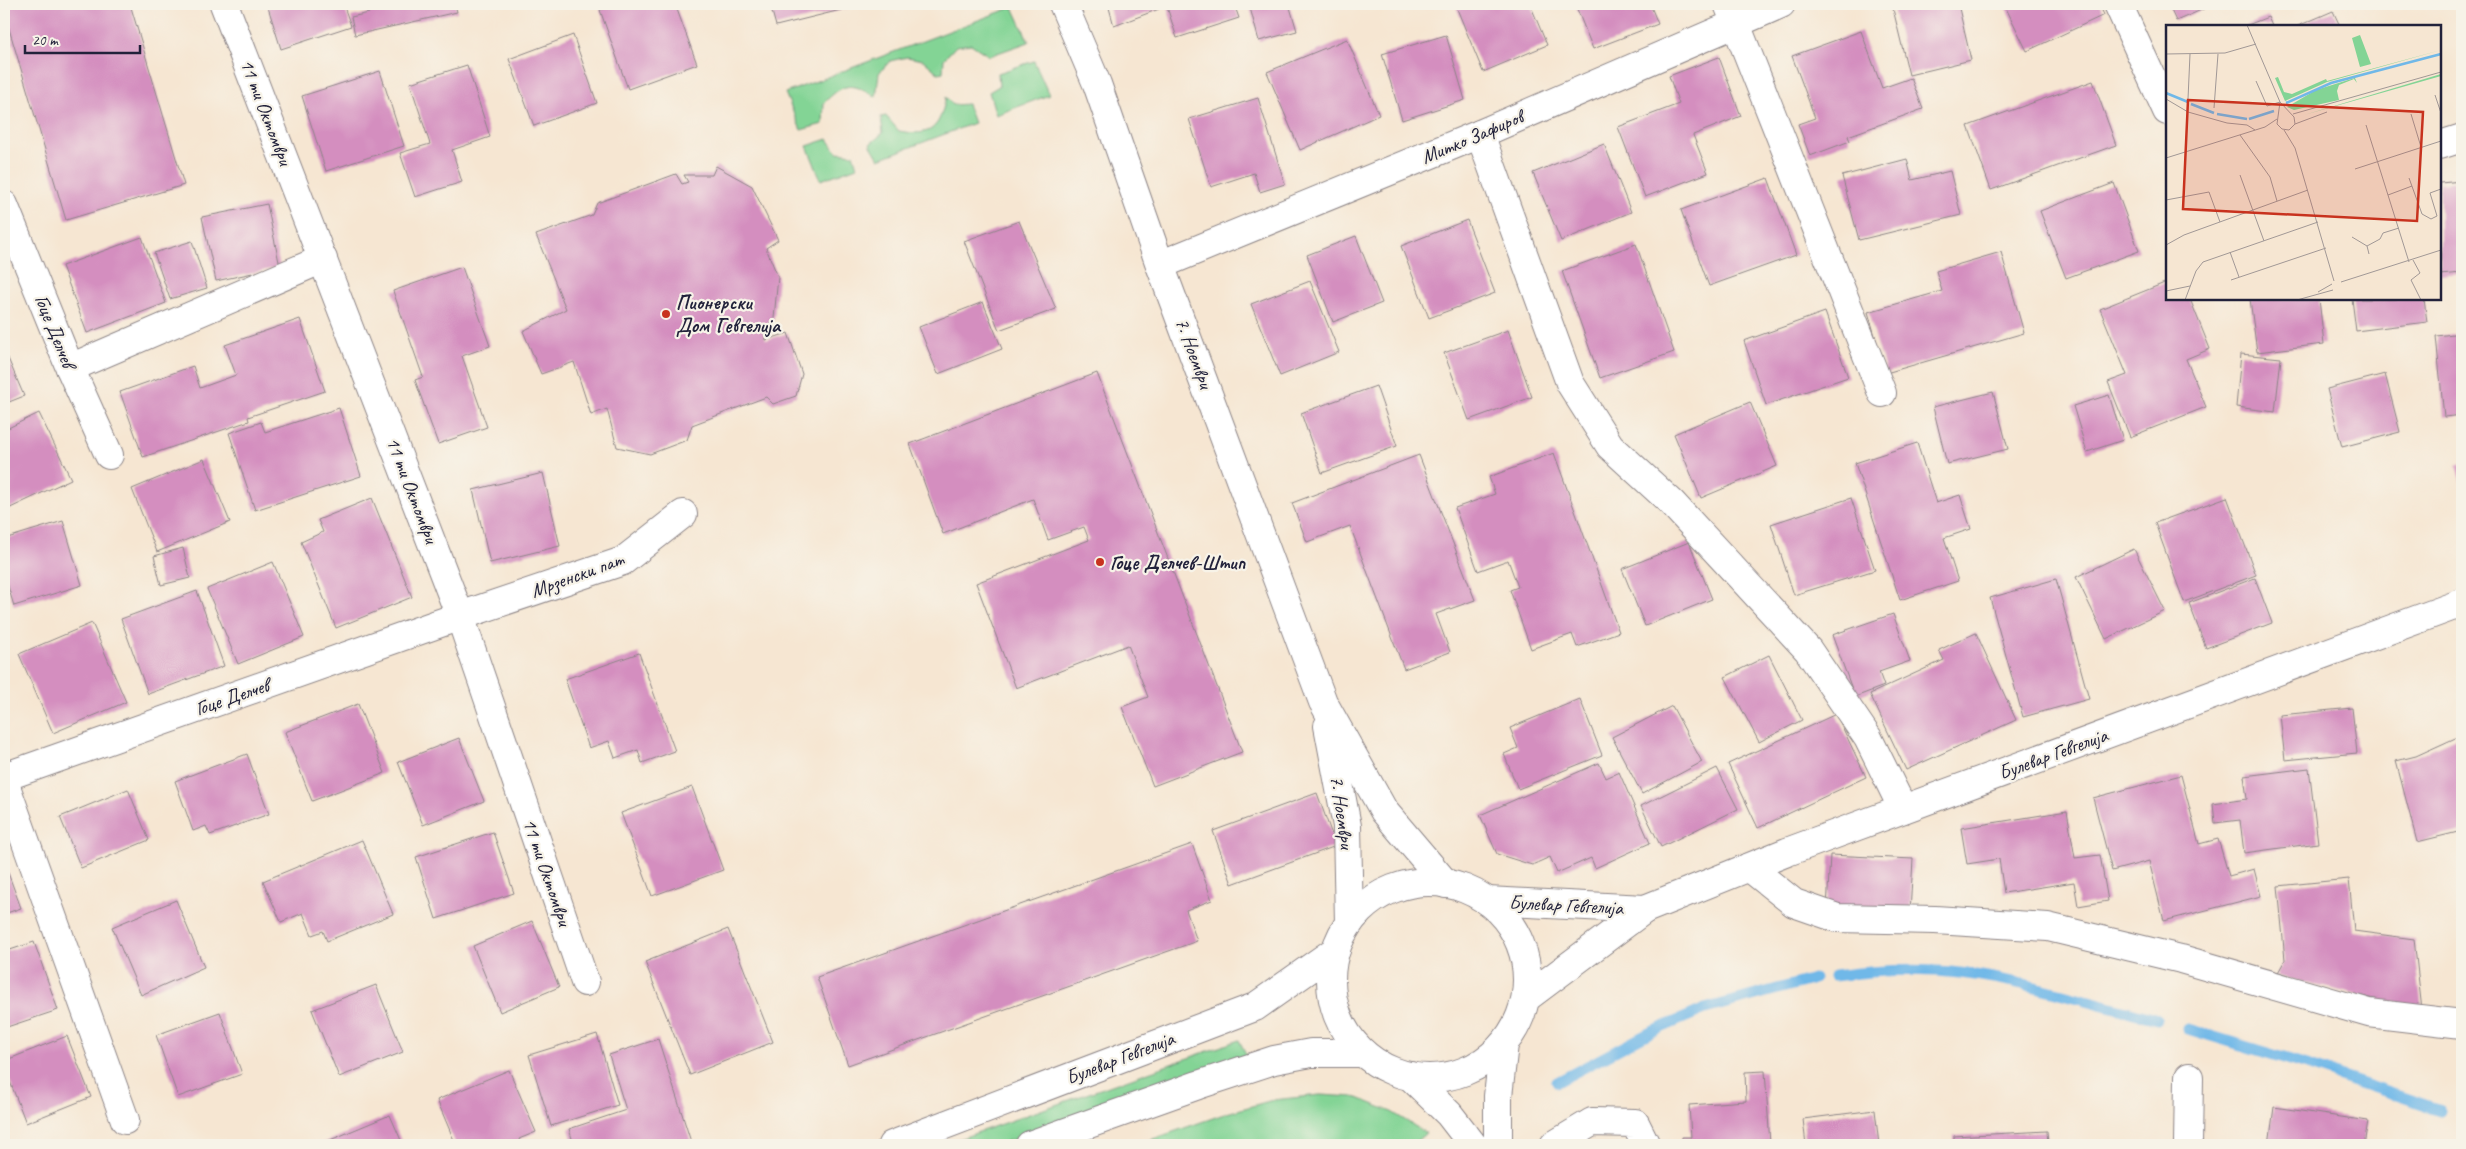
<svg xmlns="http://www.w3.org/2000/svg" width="2466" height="1149" font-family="Caveat,sans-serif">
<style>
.green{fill:#83d495;stroke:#527b68}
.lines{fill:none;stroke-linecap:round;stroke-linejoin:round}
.stream{stroke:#70b8e8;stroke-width:11}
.building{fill:#d48ebf}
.minor-casing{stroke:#8c8486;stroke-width:30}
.major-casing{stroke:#8c8486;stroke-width:30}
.minor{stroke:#fff;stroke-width:28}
.major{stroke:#fff;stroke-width:28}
.poi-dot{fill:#c8321e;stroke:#f7f3e8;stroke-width:2}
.labels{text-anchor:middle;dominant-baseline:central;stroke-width:4.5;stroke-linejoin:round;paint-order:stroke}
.street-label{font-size:20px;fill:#22223b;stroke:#f7f3e8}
.poi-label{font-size:20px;font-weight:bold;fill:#22223b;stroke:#f7f3e8;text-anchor:start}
.inset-river{fill:none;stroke:#70b8e8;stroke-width:2.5}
.inset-road{fill:none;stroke:#a19896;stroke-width:1}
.view{fill:#c8321e;fill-opacity:0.15;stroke:#c8321e;stroke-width:2.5}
.inset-edge{fill:none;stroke:#22223b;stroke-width:2.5}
</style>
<rect width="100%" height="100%" fill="#f7f3e8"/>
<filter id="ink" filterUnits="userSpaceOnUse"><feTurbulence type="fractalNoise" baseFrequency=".02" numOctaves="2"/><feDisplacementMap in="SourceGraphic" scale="10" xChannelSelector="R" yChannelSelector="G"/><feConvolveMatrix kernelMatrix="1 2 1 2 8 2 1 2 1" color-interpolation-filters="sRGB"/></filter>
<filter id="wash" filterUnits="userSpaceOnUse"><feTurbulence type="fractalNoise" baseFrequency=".0096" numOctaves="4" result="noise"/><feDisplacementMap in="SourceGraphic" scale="20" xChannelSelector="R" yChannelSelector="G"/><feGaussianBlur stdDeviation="1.12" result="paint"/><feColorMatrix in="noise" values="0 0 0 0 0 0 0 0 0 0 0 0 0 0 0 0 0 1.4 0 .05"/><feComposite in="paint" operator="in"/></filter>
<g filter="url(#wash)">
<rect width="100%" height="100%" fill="#f6e6d2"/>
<g class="green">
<path d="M1013,7L1029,42L989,56L971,44L956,46L944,59L943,72L938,73L923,60L907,57L890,61L879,73L876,97C852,82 844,82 824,103L823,124L801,130L785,93Z"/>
<polygon points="1034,61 1049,95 996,115 989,92 999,86 998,73"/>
<path d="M946,97L953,105L967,104L974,123L879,159L870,144L883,133L881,117L886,116L899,131C932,137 939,129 946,97Z"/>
<polygon points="828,139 837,152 853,154 857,167 821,180 807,146"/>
<polygon points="1239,1040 1247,1056 997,1145 942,1145"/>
<polygon points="1320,1095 1355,1097 1390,1111 1426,1133 1412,1145 1136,1145 1227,1113 1273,1100"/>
</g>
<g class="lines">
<g class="stream">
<path d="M1834,976C1876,970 1918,968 1960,973C2027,981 2093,1003 2157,1019"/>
<polyline points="2188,1029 2307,1065 2440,1110"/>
<polyline points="1557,1082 1649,1033 1705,1009 1814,979"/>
</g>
</g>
<g id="blocks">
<g class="building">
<polygon points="4,4 130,4 184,185 66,220 4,12"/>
<polygon points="267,4 343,4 351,26 281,49"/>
<polygon points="367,4 455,4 457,12 355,35 351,17 369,13"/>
<polygon points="618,4 675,4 697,64 628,89 600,10"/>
<polygon points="770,4 852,4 853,7 776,26"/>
<polygon points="890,4 904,4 892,8"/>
<polygon points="1108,4 1157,4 1159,9 1114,26"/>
<polygon points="1166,4 1234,4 1239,18 1177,38"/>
<polygon points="1249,4 1289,4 1297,31 1259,41"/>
<polygon points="1455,4 1530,4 1547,45 1483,72"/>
<polygon points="1575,4 1650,4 1658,24 1593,49"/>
<polygon points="1914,4 1958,4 1971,60 1909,75 1893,9"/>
<polygon points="2004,4 2099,4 2104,15 2027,51"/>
<polygon points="2168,4 2215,4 2176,21"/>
<polygon points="2333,11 2340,26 2298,26"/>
<polygon points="2268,17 2272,26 2245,26"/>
<polygon points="1861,31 1882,88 1911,78 1923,109 1848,136 1850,141 1810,156 1798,124 1815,118 1792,56"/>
<polygon points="573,35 597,103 534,126 509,59"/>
<polygon points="1446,35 1465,100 1402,120 1382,54"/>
<polygon points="1347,39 1379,115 1300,150 1267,72"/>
<polygon points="1719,57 1741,116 1693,135 1708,173 1645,197 1618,127 1679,104 1669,76"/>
<polygon points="467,65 490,137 452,150 462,182 415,197 400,153 430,144 410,83"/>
<polygon points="380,71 404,146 326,171 302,96"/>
<polygon points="2093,81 2116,145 1991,190 1968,126"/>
<polygon points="1258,98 1285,184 1260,192 1254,173 1211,187 1189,119"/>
<polygon points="1604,144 1631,212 1561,241 1533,173"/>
<polygon points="1907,159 1912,180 1950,171 1961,215 1859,240 1842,176"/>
<polygon points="716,166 752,186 778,240 766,248 778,277 774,318 763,329 766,340 788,333 802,374 796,396 773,404 766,397 692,425 687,440 650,454 617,447 607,409 591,415 574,362 541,374 523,331 566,309 536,235 592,215 597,203 676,174 682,184 688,182 684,175 712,175"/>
<polygon points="1768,178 1796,255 1709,286 1681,210"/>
<polygon points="2462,181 2462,273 2440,275 2440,183"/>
<polygon points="2114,183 2139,251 2066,278 2040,211"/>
<polygon points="267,204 280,267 216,281 202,217"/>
<polygon points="1467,220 1495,293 1429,318 1401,246"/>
<polygon points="1019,221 1056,309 999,330 964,241"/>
<polygon points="1356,236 1382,303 1333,322 1307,255"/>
<polygon points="142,237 166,303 87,333 62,266"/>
<polygon points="192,241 207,288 170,299 154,253"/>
<polygon points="1636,244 1674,352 1600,378 1562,271"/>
<polygon points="2001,252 2024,333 1886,373 1868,312 1942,291 1936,271"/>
<polygon points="462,267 490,346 462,356 487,427 438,444 415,380 423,377 393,291"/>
<polygon points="1310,281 1339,352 1280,376 1251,304"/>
<polygon points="2167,282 2167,299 2190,299 2210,349 2186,359 2206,407 2130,437 2108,382 2127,375 2100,309"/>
<polygon points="2250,299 2319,299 2324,344 2257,352"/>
<polygon points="2352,299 2424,299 2427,322 2356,331"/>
<polygon points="983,302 1002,349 938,374 919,327"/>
<polygon points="1825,312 1848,377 1766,405 1744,341"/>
<polygon points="300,319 325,391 248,417 249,421 143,457 120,392 193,366 200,388 236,375 225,345"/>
<polygon points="1508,330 1532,397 1469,420 1444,353"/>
<polygon points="2462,333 2462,415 2444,417 2436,336"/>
<polygon points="4,349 24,396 4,404"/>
<polygon points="2241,354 2281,358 2275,412 2236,407"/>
<polygon points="1097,373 1242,752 1153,786 1122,707 1148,697 1128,645 1016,688 976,583 1089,540 1084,527 1048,540 1033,499 943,534 910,444"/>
<polygon points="2385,374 2400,432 2342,447 2327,389"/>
<polygon points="1376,386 1397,446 1322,473 1301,413"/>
<polygon points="1993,392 2008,449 1947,464 1933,407"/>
<polygon points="2109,395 2123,440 2087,452 2073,406"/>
<polygon points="1750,402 1777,466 1701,498 1674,434"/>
<polygon points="339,408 361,476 255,510 229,433 261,422 265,432"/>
<polygon points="39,413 71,479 4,511 4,430"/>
<polygon points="1917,443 1936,503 1960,495 1971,529 1944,538 1958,581 1900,600 1855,463"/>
<polygon points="1554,453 1619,632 1577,647 1572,634 1531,649 1510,590 1518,587 1508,560 1478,571 1455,508 1495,494 1489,477"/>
<polygon points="1419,455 1475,600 1436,614 1450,652 1404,669 1350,526 1307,542 1292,503"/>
<polygon points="204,459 230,522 157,552 132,489"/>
<polygon points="2462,463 2462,485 2456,465"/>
<polygon points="543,473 560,546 490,563 473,490"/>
<polygon points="2227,497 2256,575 2184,602 2155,523"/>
<polygon points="372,498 412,597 336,628 301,542 323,532 318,520"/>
<polygon points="1851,498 1875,570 1794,595 1771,524"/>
<polygon points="63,521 82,585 14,606 4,573 4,539"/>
<polygon points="1689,542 1712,599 1645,626 1622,569"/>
<polygon points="183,548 190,578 161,585 154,556"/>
<polygon points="2134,549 2165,611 2106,639 2076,577"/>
<polygon points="273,562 304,637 238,664 207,589"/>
<polygon points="2255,578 2272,623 2206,648 2189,603"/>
<polygon points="2056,579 2089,699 2023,717 1990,598"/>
<polygon points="197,591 224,666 148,694 121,619"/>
<polygon points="1893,614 1910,661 1879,672 1884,686 1855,697 1832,635"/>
<polygon points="92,623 126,702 53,733 19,654"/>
<polygon points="1976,633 2016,720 1906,770 1870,694 1944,660 1939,650"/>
<polygon points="639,653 675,751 642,763 638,750 615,758 609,741 589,748 565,679"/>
<polygon points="1769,655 1802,720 1759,742 1725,677"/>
<polygon points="1580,699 1602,755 1518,789 1504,754 1518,748 1510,728"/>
<polygon points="358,704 385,773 312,801 285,732"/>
<polygon points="1672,706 1702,762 1642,794 1612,737"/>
<polygon points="2352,708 2357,753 2285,760 2280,715"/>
<polygon points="1836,714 1866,777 1758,828 1728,764"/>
<polygon points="2462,735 2462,831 2417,842 2396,761 2416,756"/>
<polygon points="459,738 484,801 423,825 398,762"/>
<polygon points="247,754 269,814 210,835 206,826 193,831 175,781"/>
<polygon points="1599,763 1606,778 1619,772 1650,843 1595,868 1591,858 1557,873 1550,857 1532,865 1497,854 1480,815"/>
<polygon points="1717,768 1738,809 1661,847 1641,806"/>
<polygon points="2309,768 2318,843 2244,853 2240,820 2215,823 2213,804 2247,799 2244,776"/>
<polygon points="2181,775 2199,844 2218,839 2229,876 2254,869 2261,896 2164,921 2149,861 2112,871 2093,798"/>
<polygon points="692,787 723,870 652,896 621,813"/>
<polygon points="128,789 149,840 81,868 60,817"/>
<polygon points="1317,793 1336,846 1232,884 1213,831"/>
<polygon points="2067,811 2075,858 2100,855 2108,901 2078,906 2074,882 2004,893 1999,859 1967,864 1961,828"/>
<polygon points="493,832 514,893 436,919 416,857"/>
<polygon points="362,840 393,914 327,941 323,931 312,935 303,913 281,922 263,881"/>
<polygon points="1192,844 1212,900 1186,910 1197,941 848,1065 817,977"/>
<polygon points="1830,855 1913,859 1910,913 1827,909"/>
<polygon points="4,862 21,908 4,914"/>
<polygon points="2349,879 2354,931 2414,939 2422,1010 2276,976 2285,960 2278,886"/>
<polygon points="176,900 204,967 141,995 112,927"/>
<polygon points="532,921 559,987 500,1012 473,946"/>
<polygon points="728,929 773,1042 690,1075 645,962"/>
<polygon points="34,942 58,1010 4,1028 4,952"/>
<polygon points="376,985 403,1052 339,1077 312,1010"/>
<polygon points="220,1012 242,1074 178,1097 156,1035"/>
<polygon points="597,1034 618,1105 551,1126 529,1055"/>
<polygon points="67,1036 91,1097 26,1123 4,1066 4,1061"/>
<polygon points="658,1039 692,1145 574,1145 569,1129 626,1110 609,1055"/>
<polygon points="509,1070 536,1132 519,1139 521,1145 456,1145 437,1100"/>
<polygon points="1765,1071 1770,1144 1682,1145 1682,1137 1691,1137 1689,1105 1746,1101 1745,1072"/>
<polygon points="2274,1107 2368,1121 2364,1145 2269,1145"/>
<polygon points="1875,1110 1879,1145 1806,1145 1803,1119"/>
<polygon points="390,1115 403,1145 324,1145 323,1143"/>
<polygon points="2047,1131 2048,1145 1954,1145 1954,1136"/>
</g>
</g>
</g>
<g filter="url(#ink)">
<use href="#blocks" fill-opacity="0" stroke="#8c8486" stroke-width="1"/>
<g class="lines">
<defs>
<g id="minor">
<polyline points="224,4 460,616 585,982"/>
<polyline points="1728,4 1882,393"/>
<polyline points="2118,4 2167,111"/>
<polyline points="1480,134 1570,383 1610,446 1671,502 1808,650 1868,738 1903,809"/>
<polyline points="2440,145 2462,138"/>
<polyline points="4,205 70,368 109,455"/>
<polyline points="1160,265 1480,134 1781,4"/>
<polyline points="70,368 323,259"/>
<polyline points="4,777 460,616 623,561 683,514"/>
<polyline points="4,781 125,1120"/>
<polyline points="1749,867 1794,903 1837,918 1935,920 2048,927 2181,959 2369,1013 2462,1024"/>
<polyline points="1487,901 1645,909"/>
<polyline points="1526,998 1645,909 1787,852 2462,603"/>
<polyline points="1554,1145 1592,1122 1635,1123 1646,1145"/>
<polyline points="2188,1145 2189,1077"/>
</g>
<g id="major">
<polyline points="1063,4 1097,84 1160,265 1323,702 1384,811 1446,884"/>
<polyline points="1328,726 1347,826 1349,923"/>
<circle cx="1429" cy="980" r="98"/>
<polyline points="1410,1076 1449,1114 1473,1145"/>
<polyline points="892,1145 1255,1007 1336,950"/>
<polyline points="1030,1145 1198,1085 1274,1060 1311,1053 1363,1053"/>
<polyline points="1498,1145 1498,1096 1504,1044"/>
</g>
</defs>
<use href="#minor" class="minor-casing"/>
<use href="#major" class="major-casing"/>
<use href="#minor" class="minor"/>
<use href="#major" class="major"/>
</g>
</g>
<g class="poi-dot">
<circle cx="666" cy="314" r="5"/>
<circle cx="1100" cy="562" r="5"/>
</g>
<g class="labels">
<g class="street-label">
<text transform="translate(266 112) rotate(69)">11 ти Октомври</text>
<text transform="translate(1472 137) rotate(-23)">Митко Зафиров</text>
<text transform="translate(55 331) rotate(68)">Гоце Делчев</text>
<text transform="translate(1194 353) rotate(70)">7. Ноември</text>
<text transform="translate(412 490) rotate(69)">11 ти Октомври</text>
<text transform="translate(577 575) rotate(-20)">Мрзенски пат</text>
<text transform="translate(232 697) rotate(-19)">Гоце Делчев</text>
<text transform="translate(2053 754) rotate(-20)">Булевар Гевгелија</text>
<text transform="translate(1342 812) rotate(82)">7. Ноември</text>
<text transform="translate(547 872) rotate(71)">11 ти Октомври</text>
<text transform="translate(1566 905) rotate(3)">Булевар Гевгелија</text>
<text transform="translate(1120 1058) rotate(-21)">Булевар Гевгелија</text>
</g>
<g class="poi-label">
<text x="676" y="302">Пионерски<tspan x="676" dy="23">Дом Гевгелија</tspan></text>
<text x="1110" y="562">Гоце Делчев-Штип</text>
</g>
</g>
<g transform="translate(2166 25)">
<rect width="275" height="275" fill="#f6e6d2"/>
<path d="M194,10L205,39L194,42L186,13ZM275,25L161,57L119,76L109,53L112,52L118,67L126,69L160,54L161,56ZM275,49V51L138,90ZM195,51L189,53L191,58L188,54L173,60L171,66L173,75L128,85L121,82L150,65Z" fill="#83d495"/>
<path class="inset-river" d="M0,68L22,77M120,78L165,58L275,29M25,79L48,88M51,89L81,94M83,94L108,86"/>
<path class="inset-road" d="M81,0L114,77L128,92L129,99L123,105L116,104L111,99L114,77M0,29L59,28L90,19M90,56L101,81L114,77M269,70L275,88M0,74L22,87L61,98L81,100L89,105M22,74L24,29M48,83L52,29M127,89L275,47M245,89L255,122M129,99L161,87M200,100L243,237M118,105L129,123L168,256M74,110L104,152L111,176M0,133L99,102L111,94M189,144L275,116M74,150L98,216M243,153L256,189L265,194L271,191L264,168L275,164M222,170L246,161M0,175L43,167L54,197M186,212L201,221M0,220L18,210L142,165M64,227L73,252M203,229L201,221L214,214L217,208L233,203M247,235L254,248L245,255L255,275M65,255L160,223M175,257L275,225M0,266L24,261M152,267L166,259M19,275L30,246L37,237L152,197M131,275L167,265"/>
<path class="view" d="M22,75L257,87L251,196L17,184Z"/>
<rect width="275" height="275" class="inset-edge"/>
</g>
<rect width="2466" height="1149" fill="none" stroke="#f7f3e8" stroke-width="20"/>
<path d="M25 45v8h115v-8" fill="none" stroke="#22223b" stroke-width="2.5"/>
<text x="32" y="45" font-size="15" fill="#22223b" stroke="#f7f3e8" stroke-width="4" paint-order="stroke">20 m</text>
</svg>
